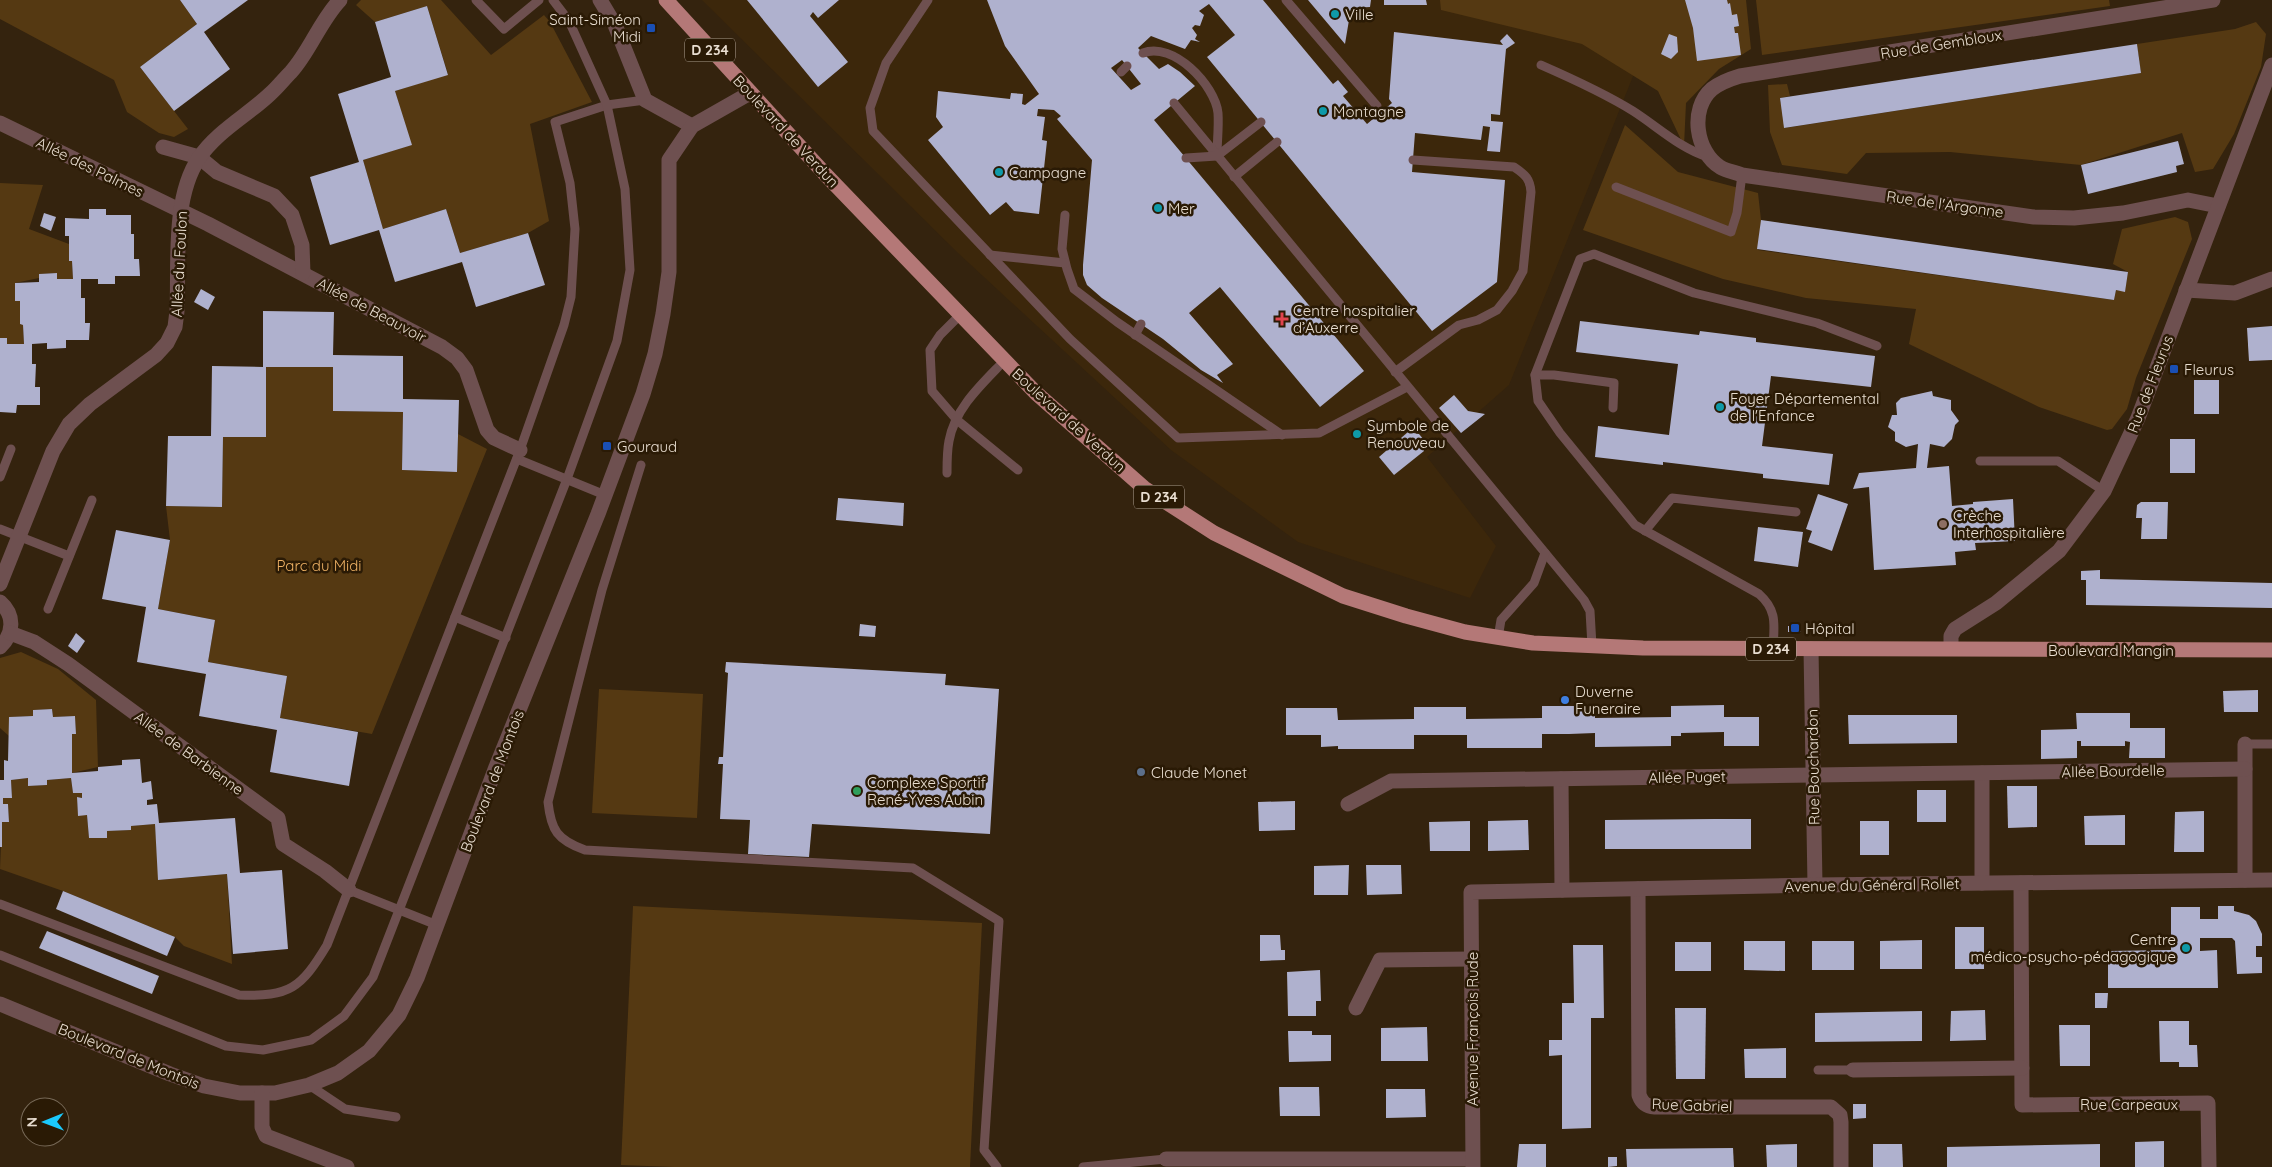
<svg xmlns="http://www.w3.org/2000/svg" width="2272" height="1167" font-family="Quicksand,sans-serif">
<style>
.built{fill:#3c270b}
.green{fill:#553912}
.building{fill:#afb1ce;fill-rule:evenodd}
.lines{fill:none;stroke-linecap:round;stroke-linejoin:round}
.lane{stroke:#6e5050;stroke-width:9}
.street{stroke:#6e5050;stroke-width:15}
.primary{stroke:#b47877;stroke-width:15}
.culture-dot{fill:#0f9aa8;stroke:#2a1a05;stroke-width:2}
.transit-dot{fill:#1a4fb4;stroke:#2a1a05;stroke-width:2}
.health-dot{fill:#e0444e;stroke:#2a1a05;stroke-width:2}
.education-dot{fill:#8d6e63;stroke:#2a1a05;stroke-width:2}
.shop-dot{fill:#3f7fe0;stroke:#2a1a05;stroke-width:2}
.service-dot{fill:#5c6f8a;stroke:#2a1a05;stroke-width:2}
.leisure-dot{fill:#2e9e5b;stroke:#2a1a05;stroke-width:2}
.labels{text-anchor:middle;dominant-baseline:central;stroke-width:5;stroke-linejoin:round;paint-order:stroke}
.shield{fill:#2a1a05;stroke:#afa293;stroke-width:1}
.shield-label{font-size:14px;font-weight:bold;fill:#e8ddd0}
.poi-label{font-size:15px;fill:#e8ddd0;stroke:#2a1a05;text-anchor:start}
.street-label{font-size:15px;fill:#e8ddd0;stroke:#2a1a05}
.park-label{font-size:15px;fill:#f0b365;stroke:#2a1a05}
</style>
<rect width="100%" height="100%" fill="#34230e"/>
<polygon class="built" points="702,0 1652,0 1660,9 1509,385 1427,457 1496,546 1470,598 1298,542 1171,450 957,252"/>
<g class="green">
<polygon points="0,0 180,0 197,24 140,67 188,129 174,137 159,133 127,112 114,80 0,19"/>
<polygon points="361,0 441,0 491,55 544,15 550,22 592,102 530,124 549,221 528,233 460,253 446,209 383,229 363,160 411,145 395,91 448,74 427,6 375,22 356,5"/>
<polygon points="1440,0 1746,0 1751,49 1719,69 1686,103 1684,146 1658,91 1582,44 1441,10"/>
<polygon points="1756,0 2109,0 2110,6 1762,55"/>
<polygon points="2256,22 2266,34 2261,67 2234,134 2213,169 2195,172 2182,133 2081,165 1950,152 1866,153 1847,174 1782,165 1770,132 1768,85 1787,84 1790,96 1780,98 1785,128 2141,73 2137,44 2235,29"/>
<polygon points="1625,125 1678,172 1758,193 1761,220 1758,250 2114,300 2116,290 2125,291 2128,272 2113,264 2122,229 2175,217 2188,222 2192,239 2136,378 2127,409 2112,429 2107,430 2039,407 1909,344 1916,309 1806,298 1723,279 1583,230"/>
<polygon points="0,183 43,185 29,229 69,244 69,260 72,261 73,279 57,279 56,273 40,274 39,278 15,283 15,300 20,301 20,324 23,325 24,344 7,344 6,338 0,338"/>
<polygon points="266,367 333,367 333,411 403,412 402,470 457,472 458,434 487,449 372,734 280,718 287,676 208,662 215,620 158,609 170,540 166,506 222,507 223,437 266,437"/>
<polygon points="21,652 58,669 96,700 98,767 72,773 72,734 76,734 75,716 53,717 52,709 33,710 33,716 10,717 9,736 0,728 0,658"/>
<polygon points="599,689 703,694 697,818 592,813"/>
<polygon points="28,778 28,786 47,785 47,780 71,778 73,793 82,793 82,798 77,797 78,815 87,815 89,838 107,838 107,831 131,830 131,826 155,824 159,880 227,874 232,964 184,946 175,937 63,891 0,869 2,822 9,822 8,804 3,804 3,798 12,798 11,780"/>
<polygon points="633,906 982,923 970,1167 674,1167 621,1165"/>
</g>
<g class="building">
<polygon points="180,0 248,0 204,32 230,69 174,111 140,67 197,24"/>
<polygon points="747,0 839,0 818,18 813,12 810,16 848,62 818,87"/>
<path d="M987,0H1263L1333,84L1338,80L1348,92L1343,96L1367,124L1392,103L1389,99L1394,32L1503,45L1500,41L1507,34L1515,43L1506,49L1500,115L1491,114V121L1503,122L1500,152L1487,151L1490,127L1483,126L1481,140L1415,133L1412,172L1505,180L1497,282L1432,331L1207,57L1235,35L1209,4L1199,11L1204,15L1200,26L1195,25L1192,28L1197,35L1195,39L1200,42L1191,40L1185,49L1151,36L1138,48L1159,69L1168,64L1180,72L1195,86L1154,120L1364,371L1320,407L1220,287L1189,313L1233,364L1217,375L1223,383L1201,370L1163,339L1102,298L1087,285L1083,275V265L1092,160L1057,119L1061,116L1054,110L1038,109L1037,116L1045,117L1042,140L1047,141L1039,214L1014,211L1006,202L990,215L928,140L943,127L936,117L938,91L1010,99L1011,93L1023,94L1022,104L1025,105L1039,94L1005,46ZM1122,60L1141,84L1131,90L1111,68Z"/>
<polygon points="1308,0 1371,0 1370,7 1351,8 1345,44"/>
<polygon points="1384,0 1426,0 1427,5 1384,5"/>
<polygon points="1685,0 1727,0 1728,4 1730,3 1732,15 1737,14 1739,26 1734,27 1735,33 1738,33 1741,55 1697,61 1693,28"/>
<polygon points="427,6 448,75 395,91 412,145 363,160 383,229 446,209 460,253 528,233 545,285 476,307 462,262 395,282 379,230 330,245 310,177 359,162 338,94 391,77 375,22"/>
<polygon points="1669,34 1677,37 1678,52 1671,59 1661,54"/>
<polygon points="2137,44 2141,73 1784,128 1780,98"/>
<polygon points="2178,141 2184,164 2176,166 2177,172 2088,194 2081,165"/>
<polygon points="89,209 106,209 106,215 131,215 131,234 134,234 134,259 139,259 140,276 115,276 115,284 98,284 98,279 81,279 81,298 85,298 85,323 90,323 89,340 66,340 66,348 47,349 47,343 32,344 32,364 36,364 35,387 40,387 40,405 17,405 16,413 0,412 0,338 7,338 7,344 24,344 23,325 20,324 20,301 15,301 15,283 39,282 39,274 57,273 57,279 73,279 72,261 69,261 69,236 65,236 65,218 89,219"/>
<polygon points="44,213 56,217 51,231 40,226"/>
<polygon points="1761,220 2128,272 2125,292 2116,290 2114,300 1757,249"/>
<polygon points="201,289 215,297 208,310 194,302"/>
<polygon points="263,311 334,312 333,355 403,356 403,399 459,400 457,472 402,470 403,412 333,411 333,367 266,367 266,437 223,437 222,507 166,506 168,436 211,436 212,366 263,367"/>
<polygon points="1580,321 1699,335 1700,331 1756,338 1756,342 1875,356 1871,387 1771,376 1762,446 1833,454 1829,485 1763,478 1763,474 1663,462 1663,465 1595,457 1598,426 1669,435 1678,364 1576,352"/>
<polygon points="2272,326 2272,360 2249,361 2247,328"/>
<rect x="2194" y="380" width="25" height="34"/>
<polygon points="1932,391 1933,396 1951,400 1951,410 1959,421 1955,425 1952,439 1944,447 1930,444 1927,468 1949,466 1952,506 1973,504 1973,502 2013,499 2015,541 1975,543 1976,550 1955,552 1956,565 1874,570 1869,487 1853,489 1859,473 1916,468 1918,444 1906,447 1895,441 1895,432 1888,427 1892,415 1897,415 1896,403 1901,398"/>
<polygon points="1454,395 1468,411 1485,414 1461,433 1439,408"/>
<polygon points="1408,432 1419,434 1424,440 1424,451 1394,475 1379,457"/>
<rect x="2170" y="439" width="25" height="34"/>
<polygon points="1818,494 1848,504 1832,551 1808,542 1812,531 1806,529"/>
<polygon points="838,498 904,503 903,526 836,520"/>
<polygon points="2141,502 2168,502 2167,539 2141,539 2142,518 2136,518 2137,505"/>
<polygon points="1758,527 1803,532 1798,567 1754,561"/>
<polygon points="116,530 170,540 158,609 215,620 208,662 287,676 280,718 358,732 349,786 270,772 277,730 199,716 206,674 137,662 146,607 102,599"/>
<polygon points="2100,570 2100,579 2272,583 2272,608 2086,605 2086,580 2081,580 2081,571"/>
<polygon points="860,624 876,626 875,637 859,636"/>
<rect x="1788" y="626" width="13" height="6"/>
<polygon points="76,633 85,641 77,653 68,646"/>
<polygon points="726,662 946,674 945,685 999,689 990,834 812,824 809,857 748,854 750,820 720,819 723,764 718,764 719,757 723,757 728,673 725,672"/>
<polygon points="2258,690 2258,712 2224,712 2223,691"/>
<polygon points="1724,705 1724,717 1759,717 1759,746 1724,746 1724,732 1681,733 1681,736 1671,736 1671,746 1595,747 1595,733 1569,734 1542,734 1542,748 1467,748 1467,735 1414,735 1414,749 1338,749 1338,746 1321,747 1321,735 1286,735 1286,708 1337,708 1338,720 1414,719 1414,707 1466,707 1466,719 1542,718 1542,706 1595,706 1595,718 1671,717 1671,706"/>
<polygon points="52,709 53,717 75,716 76,734 72,734 72,773 98,771 98,767 122,765 122,760 140,759 142,783 151,781 153,799 147,800 147,805 157,804 159,823 235,818 240,873 282,870 288,949 233,954 227,874 158,880 155,824 131,826 131,830 107,831 107,838 89,838 87,815 78,816 77,797 82,798 82,793 73,793 71,778 47,780 47,785 28,786 28,778 11,780 12,798 3,798 3,804 8,804 9,822 2,822 2,847 0,847 0,780 4,780 4,760 8,761 9,717 33,716 33,710"/>
<polygon points="2076,713 2130,713 2130,728 2165,728 2165,758 2129,758 2130,742 2125,741 2125,746 2081,746 2081,741 2077,741 2077,758 2041,759 2041,730 2077,729"/>
<polygon points="1848,715 1957,715 1957,743 1849,744"/>
<polygon points="2007,786 2037,786 2037,827 2008,828"/>
<rect x="1917" y="790" width="29" height="32"/>
<polygon points="1295,801 1295,830 1259,831 1258,802"/>
<polygon points="2204,811 2204,852 2174,852 2175,812"/>
<polygon points="2125,815 2125,845 2085,845 2084,816"/>
<polygon points="1714,819 1751,819 1751,849 1605,849 1605,820"/>
<polygon points="1528,820 1529,850 1488,851 1488,821"/>
<polygon points="1470,821 1470,851 1430,851 1429,822"/>
<rect x="1860" y="821" width="29" height="34"/>
<polygon points="1349,865 1348,895 1314,895 1314,866"/>
<polygon points="1366,865 1401,865 1402,894 1367,895"/>
<polygon points="63,891 175,937 167,956 56,909"/>
<polygon points="2218,906 2234,906 2234,911 2249,915 2256,921 2262,934 2262,946 2256,946 2256,957 2262,957 2262,973 2237,974 2235,941 2232,938 2200,938 2200,951 2217,950 2218,988 2108,988 2108,951 2171,950 2171,907 2200,907 2200,919 2218,919"/>
<rect x="1955" y="927" width="29" height="42"/>
<polygon points="47,931 159,976 152,994 39,948"/>
<polygon points="1260,935 1280,935 1281,950 1285,950 1285,960 1260,961"/>
<polygon points="1922,940 1922,969 1880,969 1880,941"/>
<polygon points="1744,941 1785,941 1785,971 1744,970"/>
<rect x="1812" y="941" width="42" height="29"/>
<rect x="1675" y="942" width="36" height="29"/>
<polygon points="1573,945 1603,945 1604,1018 1591,1018 1591,1128 1562,1129 1562,1055 1549,1056 1549,1040 1562,1040 1562,1003 1574,1003"/>
<polygon points="1320,970 1321,1001 1316,1001 1316,1016 1288,1016 1287,972"/>
<polygon points="2095,993 2108,993 2107,1008 2095,1008"/>
<polygon points="1675,1008 1706,1008 1705,1079 1676,1079"/>
<polygon points="1985,1010 1986,1040 1950,1041 1951,1011"/>
<polygon points="1922,1011 1922,1041 1815,1042 1815,1013"/>
<polygon points="2159,1021 2189,1021 2189,1045 2197,1045 2198,1067 2179,1067 2179,1062 2160,1062"/>
<polygon points="2059,1025 2090,1025 2090,1066 2060,1066"/>
<polygon points="1427,1027 1428,1061 1381,1061 1381,1028"/>
<polygon points="1288,1031 1312,1031 1312,1035 1331,1035 1331,1061 1289,1062"/>
<polygon points="1786,1048 1786,1078 1745,1078 1744,1049"/>
<polygon points="1279,1087 1319,1087 1320,1116 1280,1116"/>
<polygon points="1386,1089 1425,1089 1426,1117 1386,1118"/>
<polygon points="1853,1104 1866,1104 1866,1118 1853,1119"/>
<polygon points="2164,1141 2164,1167 2135,1167 2135,1142"/>
<polygon points="1519,1144 1546,1144 1546,1167 1517,1167"/>
<polygon points="1797,1144 1797,1167 1767,1167 1766,1145"/>
<polygon points="1873,1144 1902,1144 1903,1167 1873,1167"/>
<polygon points="2100,1144 2100,1167 1947,1167 1947,1147"/>
<polygon points="1733,1148 1734,1167 1627,1167 1626,1149"/>
<polygon points="1608,1157 1617,1157 1617,1166 1608,1167"/>
</g>
<g class="lines">
<g class="lane">
<polyline points="476,0 504,29 539,0"/>
<polyline points="928,0 886,63 870,108 873,131 1070,339 1178,438 1319,433 1407,387"/>
<polyline points="1286,0 1377,106"/>
<path d="M1143,53C1173,41 1215,85 1218,113C1219,127 1217,142 1217,156"/>
<path d="M1541,65C1573,79 1604,93 1633,111C1658,127 1681,149 1708,157"/>
<polyline points="1121,72 1127,66"/>
<polyline points="1174,103 1584,600 1590,611 1592,646"/>
<polyline points="1186,158 1217,156 1261,122"/>
<polyline points="1234,177 1277,142"/>
<polyline points="1616,187 1731,232 1737,213 1742,175"/>
<polyline points="1065,215 1062,249 1067,269 1074,289 1117,322 1282,435"/>
<polyline points="990,255 1065,263"/>
<polyline points="960,315 940,335 930,350 932,391 957,420 1018,470"/>
<polyline points="1135,335 1141,324"/>
<path d="M1395,372L1459,325L1478,320L1497,310L1512,291L1523,271L1531,192C1530,179 1526,175 1514,167L1413,160"/>
<polyline points="1535,375 1554,375 1614,383 1613,408"/>
<polyline points="517,459 605,495"/>
<polyline points="1980,461 2058,461 2104,491"/>
<path d="M641,465L602,590L548,802C551,830 557,840 585,850L913,868L999,921L984,1150L997,1167"/>
<path d="M947,473C947,462 947,451 949,441C955,408 982,384 1004,361"/>
<polyline points="0,477 11,449"/>
<polyline points="0,529 69,556"/>
<polyline points="1645,531 1672,498 1796,512"/>
<polyline points="48,609 92,500"/>
<polyline points="455,617 506,638"/>
<polyline points="1498,638 1501,620 1534,583 1545,553"/>
<path d="M1773,649C1774,625 1778,611 1759,594L1635,525L1560,433L1538,401L1535,375L1580,259L1594,254L1694,293L1817,323L1877,346"/>
<polyline points="2245,744 2272,744"/>
<polyline points="349,890 437,925"/>
<path d="M0,904L239,995C290,997 301,988 327,945L520,450L564,325L571,297L575,229L570,183L555,122L607,105L645,100"/>
<polyline points="0,955 226,1046 263,1050 311,1040 344,1016 373,977 567,479 617,341 630,270 625,189 607,105 569,21 553,0"/>
<polyline points="1818,1070 1853,1070"/>
<polyline points="309,1085 345,1109 396,1117"/>
<polyline points="1083,1167 1166,1159"/>
</g>
<g class="street">
<polyline points="600,0 615,25 645,100 692,126"/>
<path d="M2213,0L1740,76C1730,79 1721,82 1712,89C1689,109 1696,152 1720,167C1726,171 1735,172 1742,175L2034,217L2074,218L2123,213L2188,200L2218,206"/>
<polyline points="0,123 208,224 442,347 457,358 466,370 487,430 494,438 520,450"/>
<polyline points="163,147 199,157 217,172 274,196 292,215 302,245 303,273"/>
<polyline points="2186,290 2235,293 2272,279"/>
<path d="M0,584L53,451L69,424L90,404L156,355L167,343L175,327L177,311C179,264 172,198 199,158C216,132 248,115 270,94C277,88 284,79 291,72C310,51 320,21 340,0"/>
<path d="M0,602C15,615 14,634 0,647"/>
<polyline points="10,633 34,642 68,664 278,818 283,844 325,871 349,890"/>
<polyline points="1951,648 1951,636 1955,629 1996,603 2059,551 2104,491 2138,418 2272,65"/>
<polyline points="1811,649 1815,885"/>
<polyline points="2245,744 2245,880"/>
<polyline points="1982,773 1982,883"/>
<polyline points="1561,779 1562,890"/>
<polyline points="1348,804 1391,781 2245,769"/>
<polyline points="2021,883 2022,1105 2208,1103 2209,1167"/>
<path d="M1638,889L1639,1095C1642,1103 1646,1106 1655,1107H1831L1840,1115L1841,1122V1167"/>
<polyline points="0,1004 170,1074 204,1086 240,1093 275,1093 309,1085 338,1073 369,1051 399,1015 417,978 496,767 598,514 643,394 655,354 663,314 669,272 669,160 692,126 750,93"/>
<polyline points="1356,1008 1380,960 1472,959"/>
<polyline points="1853,1070 2022,1068"/>
<polyline points="262,1093 262,1127 266,1136 347,1167"/>
<polyline points="1166,1159 1472,1159"/>
<polyline points="1473,1167 1471,892 1815,885 2272,880"/>
</g>
<polyline class="primary" points="666,0 826,175 1036,393 1144,488 1214,533 1343,596 1406,616 1465,632 1533,643 1643,648 2272,650"/>
</g>
<g class="culture-dot">
<circle cx="1335" cy="14" r="5"/>
<circle cx="1323" cy="111" r="5"/>
<circle cx="999" cy="172" r="5"/>
<circle cx="1158" cy="208" r="5"/>
<circle cx="1720" cy="407" r="5"/>
<circle cx="1357" cy="434" r="5"/>
<circle cx="2186" cy="948" r="5"/>
</g>
<g class="transit-dot">
<rect x="646" y="23" width="10" height="10" rx="2.5"/>
<rect x="2169" y="364" width="10" height="10" rx="2.5"/>
<rect x="602" y="441" width="10" height="10" rx="2.5"/>
<rect x="1790" y="623" width="10" height="10" rx="2.5"/>
</g>
<path class="health-dot" d="M1279.5 311.5h5v5h5v5h-5v5h-5v-5h-5v-5h5z"/>
<circle class="education-dot" cx="1943" cy="524" r="5"/>
<circle class="shop-dot" cx="1565" cy="700" r="5"/>
<circle class="service-dot" cx="1141" cy="772" r="5"/>
<circle class="leisure-dot" cx="857" cy="791" r="5"/>
<g class="labels">
<g class="shield">
<rect x="685" y="38.5" width="50" height="23" rx="4"/>
<rect x="1134" y="485.5" width="50" height="23" rx="4"/>
<rect x="1746" y="637.5" width="50" height="23" rx="4"/>
</g>
<g class="shield-label">
<text x="710" y="50">D 234</text>
<text x="1159" y="497">D 234</text>
<text x="1771" y="649">D 234</text>
</g>
<g class="poi-label">
<text x="1345" y="14">Ville</text>
<text x="641" y="19" text-anchor="end">Saint-Siméon<tspan x="641" dy="17">Midi</tspan></text>
<text x="1333" y="111">Montagne</text>
<text x="1009" y="172">Campagne</text>
<text x="1168" y="208">Mer</text>
<text x="1293" y="310">Centre hospitalier<tspan x="1293" dy="17">d’Auxerre</tspan></text>
<text x="2184" y="369">Fleurus</text>
<text x="1730" y="398">Foyer Départemental<tspan x="1730" dy="17">de l'Enfance</tspan></text>
<text x="1367" y="425">Symbole de<tspan x="1367" dy="17">Renouveau</tspan></text>
<text x="617" y="446">Gouraud</text>
<text x="1953" y="515">Crèche<tspan x="1953" dy="17">Interhospitalière</tspan></text>
<text x="1805" y="628">Hôpital</text>
<text x="1575" y="691">Duverne<tspan x="1575" dy="17">Funeraire</tspan></text>
<text x="1151" y="772">Claude Monet</text>
<text x="867" y="782">Complexe Sportif<tspan x="867" dy="17">René-Yves Aubin</tspan></text>
<text x="2176" y="939" text-anchor="end">Centre<tspan x="2176" dy="17">médico-psycho-pédagogique</tspan></text>
</g>
<g class="street-label">
<text transform="translate(1941 44) rotate(-9)">Rue de Gembloux</text>
<text transform="translate(786 131) rotate(47)">Boulevard de Verdun</text>
<text transform="translate(90 167) rotate(26)">Allée des Palmes</text>
<text transform="translate(1945 204) rotate(8)">Rue de l'Argonne</text>
<text transform="translate(179 264) rotate(-87)">Allée du Foulon</text>
<text transform="translate(372 310) rotate(28)">Allée de Beauvoir</text>
<text transform="translate(2150 384) rotate(-69)">Rue de Fleurus</text>
<text transform="translate(1069 420) rotate(42)">Boulevard de Verdun</text>
<text x="2111" y="650">Boulevard Mangin</text>
<text transform="translate(189 753) rotate(36)">Allée de Barbienne</text>
<text transform="translate(1813 767) rotate(-91)">Rue Bouchardon</text>
<text transform="translate(2113 771) rotate(-1)">Allée Bourdelle</text>
<text transform="translate(1687 777) rotate(-1)">Allée Puget</text>
<text transform="translate(492 781) rotate(-69)">Boulevard de Montois</text>
<text transform="translate(1872 885) rotate(-1)">Avenue du Général Rollet</text>
<text transform="translate(1472 1029) rotate(-90)">Avenue François Rude</text>
<text transform="translate(129 1056) rotate(22)">Boulevard de Montois</text>
<text x="2129" y="1104">Rue Carpeaux</text>
<text transform="translate(1692 1105) rotate(2)">Rue Gabriel</text>
</g>
<g class="park-label">
<text x="319" y="565">Parc du Midi</text>
</g>
</g>
<g transform="translate(45 1122) rotate(269)"><circle r="24" fill="#2a1a05" stroke="#766856"/>
<path d="M0-4L9 19L0 12L-9 19Z" fill="#1bc9fc"/>
<text y="-8" font-size="14" font-weight="bold" text-anchor="middle" fill="#e8ddd0">N</text>
</g>
</svg>
